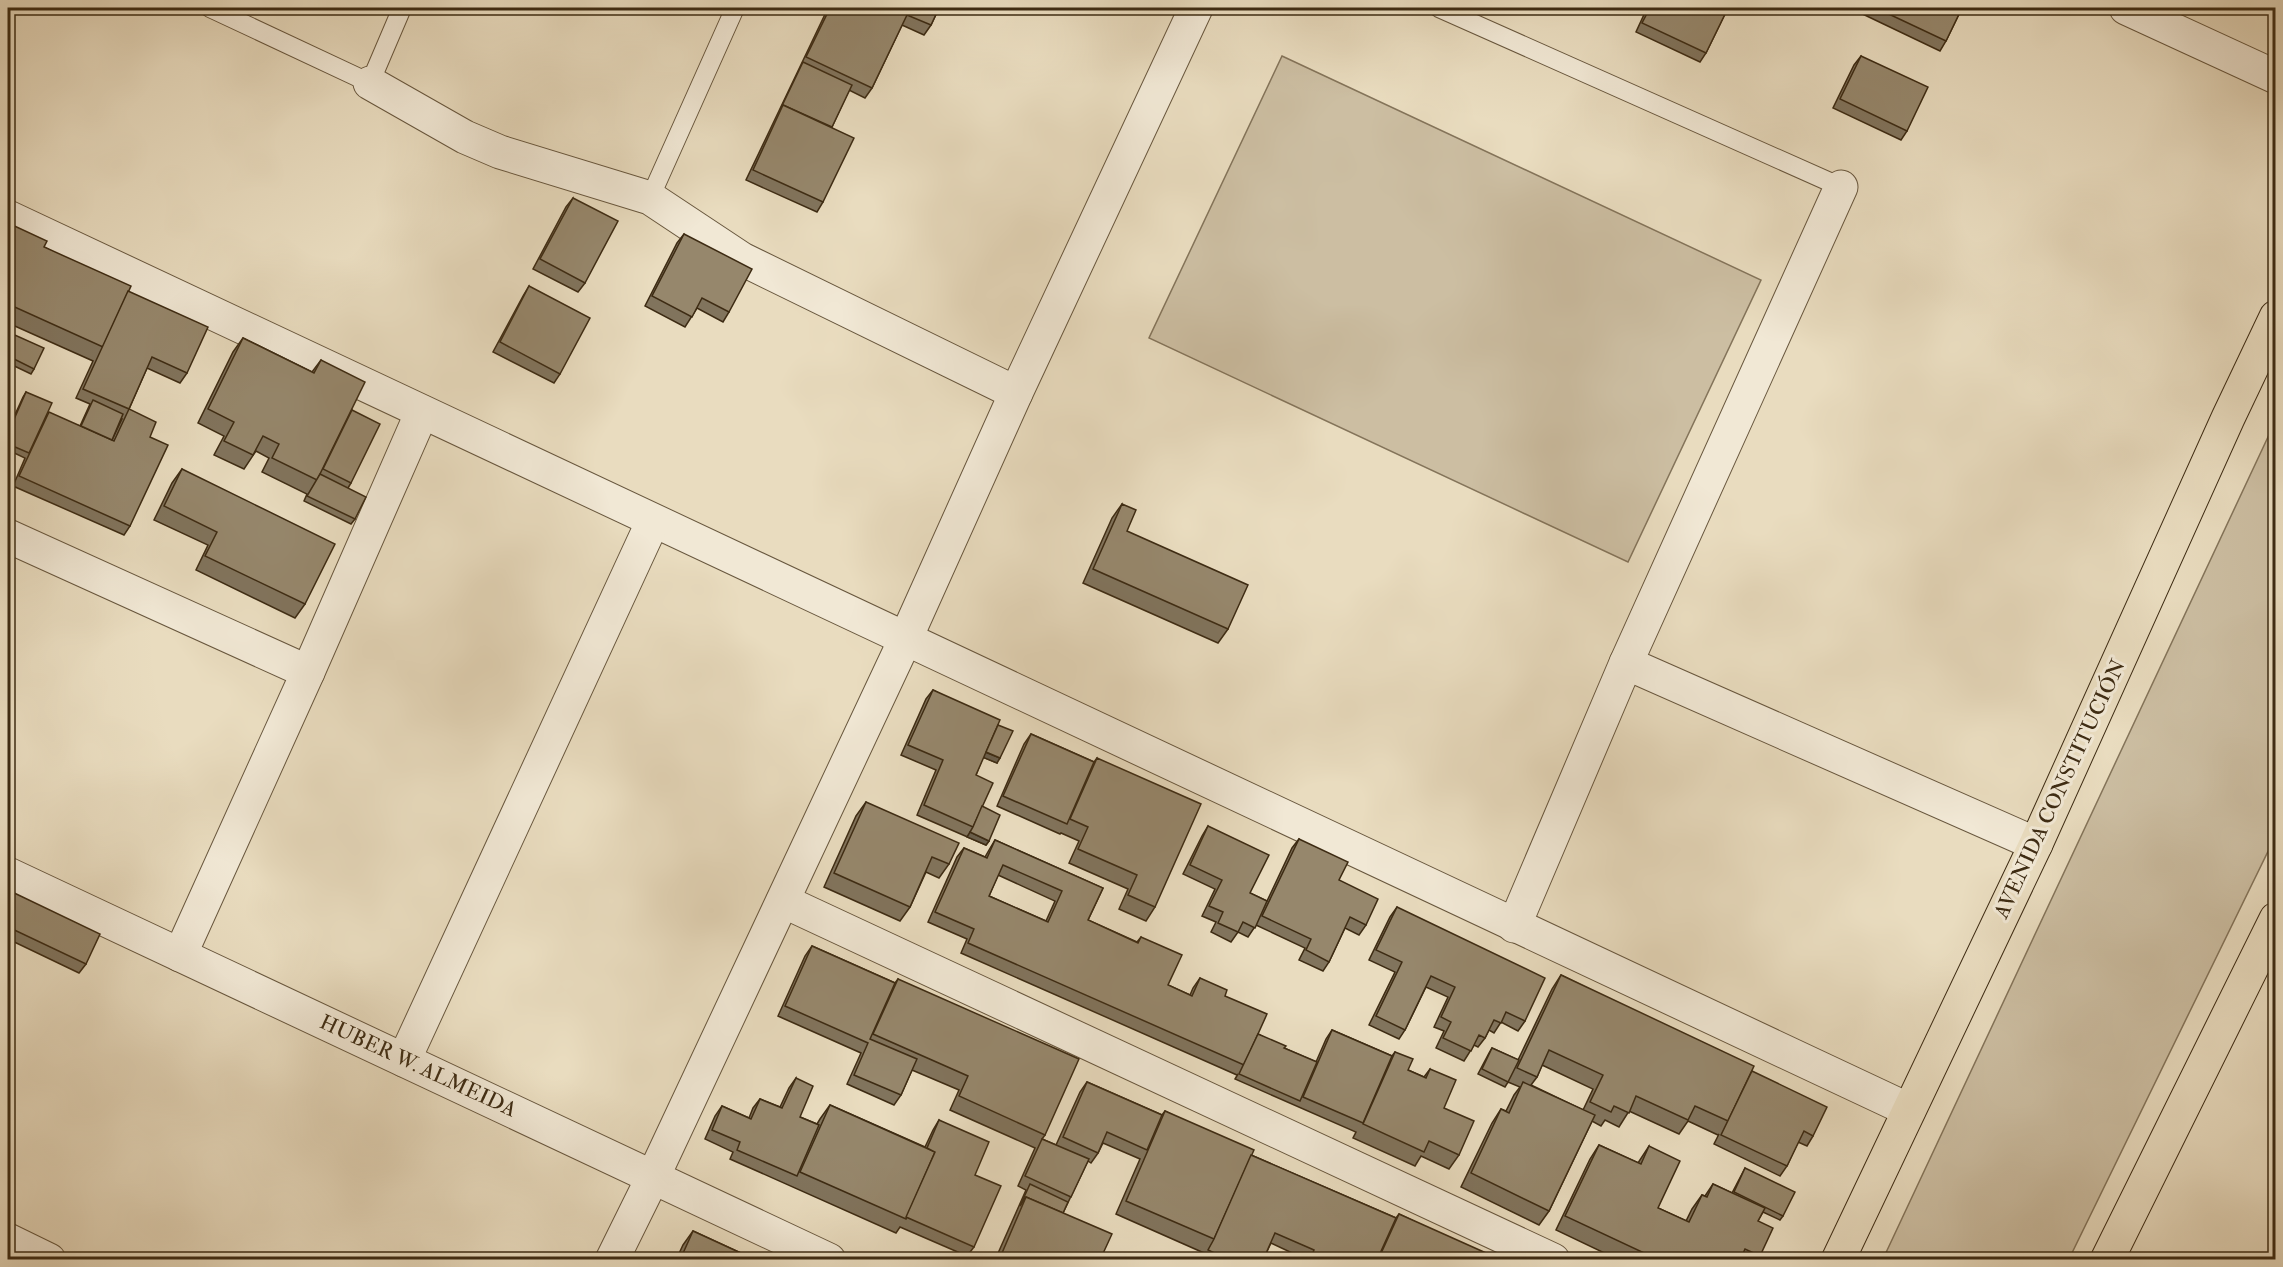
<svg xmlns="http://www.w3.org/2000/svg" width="2283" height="1267" font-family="'IM FELL Double Pica',serif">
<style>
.green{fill:#ccbea2;stroke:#84745a;stroke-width:1.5}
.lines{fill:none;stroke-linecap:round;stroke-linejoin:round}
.service-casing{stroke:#68573e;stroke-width:20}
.minor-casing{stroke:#68573e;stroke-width:35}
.primary-casing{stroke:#3d2b13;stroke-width:35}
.service{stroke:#f1e8d5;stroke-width:18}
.minor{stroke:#f1e8d5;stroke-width:33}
.primary{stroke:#e9dcbf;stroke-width:33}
.wall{fill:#81745d;stroke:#3d2b13;stroke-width:1.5;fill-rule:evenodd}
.shaded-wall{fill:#695e4c;stroke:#3d2b13;stroke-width:1.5}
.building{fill:#96876c;stroke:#3d2b13;stroke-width:1.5;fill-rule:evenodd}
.labels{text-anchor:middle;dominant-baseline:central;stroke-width:6;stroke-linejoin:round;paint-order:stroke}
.street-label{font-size:21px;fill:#3d2b13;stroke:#f1e8d5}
</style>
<rect width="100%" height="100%" fill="#e9dcbf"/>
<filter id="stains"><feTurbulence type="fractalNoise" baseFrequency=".00333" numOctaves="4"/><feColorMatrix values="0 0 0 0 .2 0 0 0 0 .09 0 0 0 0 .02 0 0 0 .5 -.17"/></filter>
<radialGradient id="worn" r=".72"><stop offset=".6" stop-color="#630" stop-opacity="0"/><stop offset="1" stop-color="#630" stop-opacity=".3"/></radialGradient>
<g class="green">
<polygon points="1282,56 1761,280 1628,562 1149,338"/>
<polygon points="2275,422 2275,837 2069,1259 1883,1259"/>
</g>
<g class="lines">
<defs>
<g id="service">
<polyline points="210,8 370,83 402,8"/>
<polyline points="1439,8 1841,187"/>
<polyline points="650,198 735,8"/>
</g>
<g id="minor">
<polyline points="2126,8 2276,77"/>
<polyline points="370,83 465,137 500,152 650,198 742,259 1016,393"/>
<polyline points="8,217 1909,1110"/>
<polyline points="8,536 308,672"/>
<polyline points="1626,663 2036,844"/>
<polyline points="8,874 829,1260"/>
<polyline points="783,901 1553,1260"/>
<polyline points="1514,926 1626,663 1841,187"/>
<polyline points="180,955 308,672 422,412"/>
<polyline points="404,1060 653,521"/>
<polyline points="8,1240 49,1260"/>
<polyline points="612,1260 653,1177 905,640 1016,393 1196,8"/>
</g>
<g id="primary">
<polyline points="1838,1260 2036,844 2228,418 2276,317"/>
<polyline points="2107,1260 2276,919"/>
</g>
</defs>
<use href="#service" class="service-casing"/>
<use href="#minor" class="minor-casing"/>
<use href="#primary" class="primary-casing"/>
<use href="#service" class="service"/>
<use href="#minor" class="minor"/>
<use href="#primary" class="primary"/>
</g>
<g class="wall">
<polygon points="828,8 939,8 931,25 924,35 902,25 872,88 865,98 849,90 832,127 823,202 817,212 746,180"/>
<polygon points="1647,8 1728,8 1706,53 1700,62 1636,32"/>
<polygon points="1850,8 1962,8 1946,41 1940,51"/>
<polygon points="1861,56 1907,131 1901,140 1833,108 1854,65"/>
<polygon points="573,198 585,283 578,292 533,269 566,207"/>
<path d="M8,223L44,247L128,291L187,373L180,383L147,368L129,409L150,437L130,526L124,535L13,486L25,458L8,450V430L23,397L26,392L46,416L80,426L90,404L76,398L93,361L8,323ZM121,419H122L112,440Z"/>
<polygon points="684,234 729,312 723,322 697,308 685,327 645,306 677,243"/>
<polygon points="529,286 560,374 554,383 493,352 523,296"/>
<polygon points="8,332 34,369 31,374 8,363"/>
<polygon points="243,338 312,372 321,360 352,410 351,483 348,488 355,519 351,524 304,501 307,494 262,472 269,458 256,451 244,469 214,455 224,436 198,423 233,352"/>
<polygon points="182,469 305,604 295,618 196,570 208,545 154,520 172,483"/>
<polygon points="1122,504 1127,531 1228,629 1218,643 1083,583 1112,518"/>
<polygon points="933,690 998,725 997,763 983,757 976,775 989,841 986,845 917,815 936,770 901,755 926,699"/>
<polygon points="1031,734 1094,762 1097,758 1155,907 1146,921 1119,909 1128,889 1069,863 1079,841 1061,833 1060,834 997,806 1024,744"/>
<polygon points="866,802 949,864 939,878 926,872 910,907 900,921 824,887 856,816"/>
<polygon points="1208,826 1250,893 1267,901 1292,848 1299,839 1339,880 1366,925 1359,935 1345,928 1329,962 1323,971 1299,960 1305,948 1256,925 1248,937 1238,932 1231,942 1211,932 1216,922 1202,916 1215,889 1183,874 1202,836"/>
<path d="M995,840L1103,888L1088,920L1137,942L1141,937L1168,985L1190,995L1193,988L1200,978L1225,996L1258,1034L1284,1048L1316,1062L1326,1039L1332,1030L1392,1056L1395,1052L1408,1070L1424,1077L1430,1069L1459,1155L1449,1169L1421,1156L1415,1166L1353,1138L1356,1132L1235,1079L1238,1074L1237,1075L961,953L967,939L928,922L957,857L964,848L985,857L989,850ZM998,875L1055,901L1046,921L989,896Z"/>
<polygon points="8,890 86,964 79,973 8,939"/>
<polygon points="1397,907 1525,1021 1518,1031 1501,1022 1494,1033 1489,1030 1485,1038 1478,1047 1474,1045 1464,1061 1436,1048 1444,1031 1434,1027 1448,997 1426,987 1405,1030 1399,1039 1369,1025 1395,972 1369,960 1390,917"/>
<polygon points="812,946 895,983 898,979 1045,1135 1042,1139 1056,1145 1080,1092 1087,1082 1162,1115 1165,1111 1251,1155 1396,1218 1399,1214 1494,1260 1307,1260 1271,1243 1263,1260 1201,1260 1204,1253 1116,1214 1140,1159 1103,1143 1098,1153 1091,1163 1088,1161 1063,1213 1101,1258 1105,1260 995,1260 1026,1190 1018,1186 1035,1148 950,1110 959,1090 912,1070 901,1095 894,1105 847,1084 861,1053 778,1016 805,956"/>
<path d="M1561,975L1752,1071L1813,1136L1807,1146L1798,1142L1787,1166L1780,1176L1714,1144L1719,1134L1718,1135L1688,1121L1679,1134L1629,1111L1619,1127L1605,1120L1601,1126L1592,1121L1549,1211L1539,1225L1461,1187L1492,1123L1501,1109L1506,1111L1514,1095L1520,1087L1508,1082L1505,1087L1478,1074L1489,1053L1492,1048L1518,1060L1552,989ZM1542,1065L1593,1089L1583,1110L1531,1085L1537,1077Z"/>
<polygon points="796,1078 800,1117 817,1124 820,1119 830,1105 925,1147 933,1130 939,1120 975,1175 974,1247 967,1256 900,1227 896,1233 730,1159 733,1152 705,1139 715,1116 722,1106 749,1118 753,1108 760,1099 780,1107 789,1088"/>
<polygon points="1599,1145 1638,1163 1649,1146 1658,1208 1686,1221 1692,1209 1702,1195 1705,1196 1713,1184 1732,1193 1745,1168 1783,1216 1780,1220 1763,1212 1758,1221 1760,1256 1758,1260 1619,1260 1556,1230 1590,1159"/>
<polygon points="693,1231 756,1260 676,1260 683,1245"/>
</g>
<g class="shaded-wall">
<polygon points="985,752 1000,758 997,763 982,757"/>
<polygon points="970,832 989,841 986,845 967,837"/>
</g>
<g class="building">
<polygon points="830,8 939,8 931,25 907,15 872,88 806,57"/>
<polygon points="1650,8 1728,8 1706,53 1642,23"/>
<polygon points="1876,8 1962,8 1946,41"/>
<polygon points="1861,56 1928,87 1907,131 1840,99"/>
<polygon points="803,62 852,85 832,127 783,105 780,110"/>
<polygon points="783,105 854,138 823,202 753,170"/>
<polygon points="573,198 618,221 585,283 540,259"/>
<polygon points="8,223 47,241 44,247 131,286 103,347 8,304"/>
<polygon points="684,234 752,269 729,312 702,298 692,317 652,296"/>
<polygon points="529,286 590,318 560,374 500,342"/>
<polygon points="128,291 208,327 187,373 152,357 129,409 156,422 150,437 168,445 130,526 19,476 49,412 114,441 129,409 83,389"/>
<polygon points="8,332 44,348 34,369 8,356"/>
<polygon points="243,338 314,373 321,360 365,382 317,480 272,458 279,444 263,436 253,455 224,441 234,422 208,409"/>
<polygon points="26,392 52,403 29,453 8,444 8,433"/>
<polygon points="93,400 123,414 112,440 81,426"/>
<polygon points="352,410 380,424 351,483 323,469"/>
<polygon points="182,469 335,544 305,604 205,556 217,532 164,506"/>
<polygon points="320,474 366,497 355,519 307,496"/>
<polygon points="1122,504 1136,510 1127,531 1248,585 1228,629 1093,569"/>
<polygon points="933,690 1000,720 976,775 993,783 973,827 924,805 943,760 908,745"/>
<polygon points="998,725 1013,731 1000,758 986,752"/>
<polygon points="1031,734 1094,762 1067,824 1003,796"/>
<polygon points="1097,758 1201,804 1155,907 1128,895 1137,875 1078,849 1088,827 1070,819"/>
<polygon points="866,802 959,843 949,864 932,857 910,907 834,873"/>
<polygon points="982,806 1000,815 989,841 970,832 973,827"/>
<polygon points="1208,826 1269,855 1250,893 1267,901 1255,928 1243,922 1238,932 1218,923 1223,912 1209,906 1222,880 1190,865"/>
<polygon points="1299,839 1348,862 1339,880 1378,899 1366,925 1350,917 1329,962 1306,950 1311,939 1262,916"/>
<path d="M995,840L1103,888L1088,920L1138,943L1141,937L1182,955L1168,985L1192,996L1200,978L1227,990L1225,996L1267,1014L1244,1065L968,943L974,929L935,912L964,848L987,858ZM1003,865L1062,891L1048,922L989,896Z"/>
<polygon points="8,890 100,934 86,964 8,927"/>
<polygon points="1397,907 1545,978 1525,1021 1506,1012 1501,1023 1494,1020 1485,1038 1479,1035 1471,1051 1443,1038 1451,1022 1441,1017 1455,987 1431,976 1405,1030 1376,1016 1402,962 1376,950"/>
<polygon points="812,946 895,983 870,1039 917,1059 901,1095 854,1075 868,1043 785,1006"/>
<polygon points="1561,975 1754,1066 1728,1121 1695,1106 1688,1120 1636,1096 1629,1113 1614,1106 1611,1112 1590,1102 1603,1075 1549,1050 1537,1077 1517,1068"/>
<polygon points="898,979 1079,1059 1045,1135 959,1096 968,1076 873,1034"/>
<polygon points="1332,1030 1392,1056 1363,1123 1303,1097"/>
<polygon points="1258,1034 1286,1046 1284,1048 1317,1062 1300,1101 1239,1074"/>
<polygon points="1492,1048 1519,1060 1508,1082 1482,1069"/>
<polygon points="1395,1052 1413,1059 1408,1070 1426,1078 1430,1069 1456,1080 1444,1108 1474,1121 1459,1155 1429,1141 1424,1152 1363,1124"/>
<polygon points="1752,1071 1827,1107 1813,1136 1804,1131 1787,1166 1721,1135"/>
<polygon points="796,1078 813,1086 800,1117 819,1125 797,1176 737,1150 740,1142 712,1130 722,1106 751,1119 760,1099 782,1108"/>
<polygon points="1087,1082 1162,1115 1147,1150 1107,1132 1098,1153 1063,1137"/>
<polygon points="1523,1082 1595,1115 1549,1211 1471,1173 1501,1109 1509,1113"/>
<polygon points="830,1105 935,1152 906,1219 800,1172"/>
<polygon points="1165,1111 1254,1150 1214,1239 1126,1201"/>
<polygon points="939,1120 989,1142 975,1175 1001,1186 974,1247 906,1217 935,1152 927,1148"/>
<polygon points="1042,1139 1089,1159 1071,1197 1025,1176"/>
<polygon points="1599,1145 1641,1164 1649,1146 1680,1161 1658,1208 1689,1222 1702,1195 1707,1197 1713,1184 1765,1208 1758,1221 1773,1228 1760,1256 1745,1249 1740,1260 1703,1260 1694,1255 1692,1260 1659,1260 1565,1216"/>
<polygon points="1251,1155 1396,1218 1377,1260 1315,1260 1311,1258 1314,1250 1275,1233 1263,1260 1229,1260 1208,1250 1214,1239"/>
<polygon points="1745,1168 1795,1192 1783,1216 1734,1192"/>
<polygon points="1030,1184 1068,1202 1063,1213 1026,1197 1020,1206"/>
<polygon points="1026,1197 1112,1234 1100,1260 999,1260"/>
<polygon points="1399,1214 1495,1257 1494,1260 1378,1260"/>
<polygon points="693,1231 756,1260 680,1260"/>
</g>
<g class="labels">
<g class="street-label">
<text transform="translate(2060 789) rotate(-65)">AVENIDA CONSTITUCIÓN</text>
<text transform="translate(418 1066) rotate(25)">HUBER W. ALMEIDA</text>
</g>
</g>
<rect width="2283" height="1267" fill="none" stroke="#e9dcbf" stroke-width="30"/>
<rect x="9" y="9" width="2265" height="1249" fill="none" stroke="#3d2b13" stroke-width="3"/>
<rect x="15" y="15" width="2253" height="1237" fill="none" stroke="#3d2b13" stroke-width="1.5"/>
<rect width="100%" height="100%" filter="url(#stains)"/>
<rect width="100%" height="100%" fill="url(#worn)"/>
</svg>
